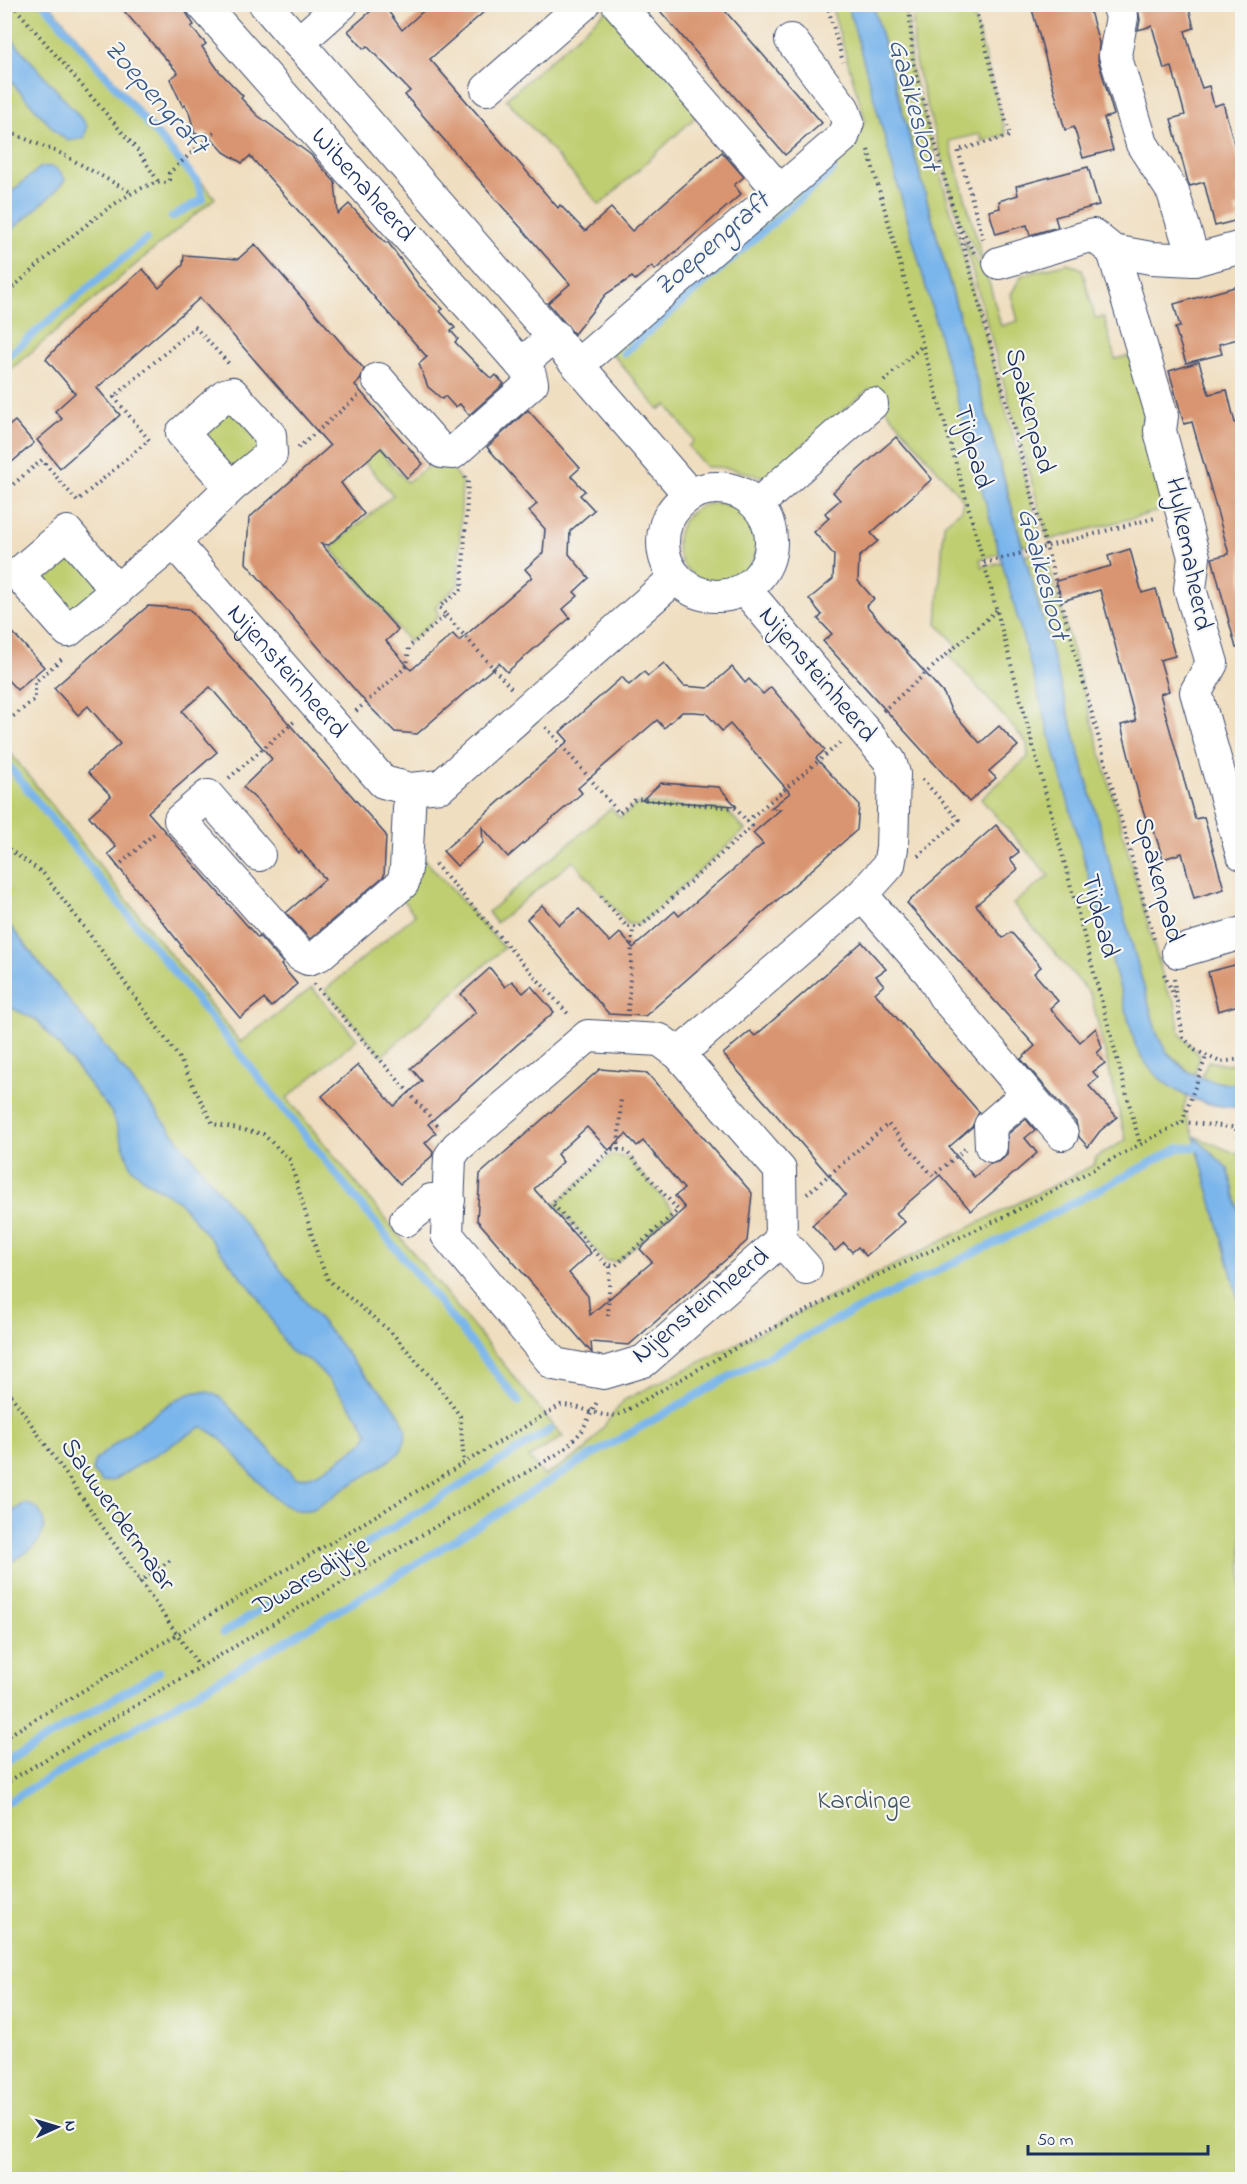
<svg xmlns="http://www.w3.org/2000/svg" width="1247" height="2184" font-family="'Indie Flower',sans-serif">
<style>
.green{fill:#bfce70;stroke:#6d7e67;stroke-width:1.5;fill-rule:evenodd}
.water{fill:#7ab5eb;stroke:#4a72a4;stroke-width:1.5}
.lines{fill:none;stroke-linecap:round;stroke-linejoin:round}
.stream{stroke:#7ab5eb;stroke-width:8}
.building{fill:#d99571;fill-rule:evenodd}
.minor-casing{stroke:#3b496d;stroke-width:34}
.path{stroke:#3b496d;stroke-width:4;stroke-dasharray:1.5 4.5;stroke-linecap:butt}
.minor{stroke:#fff;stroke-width:32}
.labels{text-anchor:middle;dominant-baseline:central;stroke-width:4.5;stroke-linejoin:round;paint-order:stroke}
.street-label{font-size:27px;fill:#1b2f5e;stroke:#f6f6f2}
.park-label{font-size:27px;fill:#445762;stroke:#f6f6f2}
.water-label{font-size:28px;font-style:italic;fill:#385788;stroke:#f6f6f2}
</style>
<rect width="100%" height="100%" fill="#f6f6f2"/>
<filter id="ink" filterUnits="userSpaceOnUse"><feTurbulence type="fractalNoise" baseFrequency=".0167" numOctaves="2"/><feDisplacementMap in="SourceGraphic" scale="12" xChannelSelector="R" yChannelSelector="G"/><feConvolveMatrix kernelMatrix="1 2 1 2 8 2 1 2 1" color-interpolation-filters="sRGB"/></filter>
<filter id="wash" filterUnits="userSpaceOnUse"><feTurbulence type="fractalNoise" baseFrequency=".008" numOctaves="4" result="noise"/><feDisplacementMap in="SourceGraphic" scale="24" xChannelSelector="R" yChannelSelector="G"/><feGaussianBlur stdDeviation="1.35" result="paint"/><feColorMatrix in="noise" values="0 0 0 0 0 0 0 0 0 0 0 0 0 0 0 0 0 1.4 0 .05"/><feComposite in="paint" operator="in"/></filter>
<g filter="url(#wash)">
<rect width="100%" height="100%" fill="#f0dec0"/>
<g class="green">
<polygon points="5,5 50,5 215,198 5,374"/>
<path d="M831,5H848L1001,553L980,559L982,567L1003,562L1136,1047L1155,1074L1187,1097L1183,1109L1194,1136L1237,1154L1242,1153V2179H5L4,745L240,1042L312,988L357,1039L287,1098L563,1437L529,1457L544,1476L585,1451L624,1400L1094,1165L1096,1157L1126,1140L1091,995L1013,904L1049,876L981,799L1028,757L1027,743L949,655L958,646L937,624L944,524L961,510L963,500L869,389L765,477C742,473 730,466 706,467L688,446L694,441L667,405L659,410L610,351L858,133L865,120ZM1195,1138L1233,1187L1211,1197Z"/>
<polygon points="873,5 907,5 911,68 1041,536 1035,543 1023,546"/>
<polygon points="912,5 971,5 1006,135 982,141 980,134 949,141 986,271 957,215 915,62"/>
<polygon points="610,7 702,111 600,205 506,99"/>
<polygon points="963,238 989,282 1001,326 1018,321 1011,294 1022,275 1068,263 1082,269 1095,318 1104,317 1115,359 1133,355 1171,508 1048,540"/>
<polygon points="230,401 262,446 232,476 193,434"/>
<polygon points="346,412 407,482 429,466 448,464 462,482 458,585 435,607 439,616 409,642 331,548 393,495 332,425"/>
<circle cx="717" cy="543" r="40"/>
<polygon points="67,544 108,590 78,616 30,577"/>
<polygon points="1037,552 1046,555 1151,935 1167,991 1175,1002 1180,1034 1200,1056 1194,1076 1164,1049 1156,1031 1025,556"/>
<polygon points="638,803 726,810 745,830 640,924 628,924 573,861 496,923 488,912 611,808 620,818"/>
<polygon points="418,852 504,948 382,1056 325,990 415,915 401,898"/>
<polygon points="1208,1061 1226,1065 1242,1062 1242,1084 1221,1085 1201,1079"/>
<polygon points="611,1155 628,1158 674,1211 618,1261 605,1261 555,1204"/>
</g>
<g class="water">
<path d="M848,5H873L1156,1031C1170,1069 1203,1085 1242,1084V1107C1199,1108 1156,1088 1136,1047Z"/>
<polygon points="4,30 85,123 87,127 84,138 68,141 56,132 5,75"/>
<path d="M41,167C53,165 61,169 65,180L54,193L5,236V197Z"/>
<path d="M4,918L317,1316C330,1332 343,1348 355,1364C372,1384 395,1400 404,1425C408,1435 405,1444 400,1452C383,1467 361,1478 342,1490C334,1496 325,1503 315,1508C272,1527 239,1439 201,1427L112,1481L102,1482L93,1472L95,1460C117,1443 171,1396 197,1392C207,1390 216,1394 223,1400L296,1478C320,1479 346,1454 365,1441L368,1434C364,1420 321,1369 309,1360C302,1356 294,1356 288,1349L259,1298L179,1201L146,1181L131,1167L112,1113L64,1052L37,1020L5,1005Z"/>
<polygon points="1194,1136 1228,1169 1242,1223 1242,1313"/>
<path d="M24,1504C48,1506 49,1534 33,1547C25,1555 15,1560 5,1565V1516Z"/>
</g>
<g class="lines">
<g class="stream">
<polyline points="44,4 197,181 203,199 172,217"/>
<polyline points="624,353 833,170"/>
<polyline points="4,359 146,239"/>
<polyline points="4,760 519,1402"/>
<polyline points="223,1633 550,1430"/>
<polyline points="4,1763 159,1672"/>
<polyline points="4,1804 379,1587 583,1460 725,1379 838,1319 1011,1235 1179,1148 1197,1147"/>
</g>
</g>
<g id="blocks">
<g class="building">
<polygon points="118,4 181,4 194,25 191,27 206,44 202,47 219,71 243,96 241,98 257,115 311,155 335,182 338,214 349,204 386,243 388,242 419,286 443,309 440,311 455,328 451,331 458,339 455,342 484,372 492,379 496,375 504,384 469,415 460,404 455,407 445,396 442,399 434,392 428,387 419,364 427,357 250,156 242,163 224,152 207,133 195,134 189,112 185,105 183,107 170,79 178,73"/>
<polygon points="379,4 383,4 402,30 431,4 493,4 430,59 558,208 560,205 585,231 611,208 632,231 722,152 744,177 734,185 741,194 655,270 652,266 635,280 632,277 606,294 574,334 548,303 570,284 405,95 410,91 367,46 364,49 348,31"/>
<polygon points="654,4 719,4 822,123 785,155"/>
<polygon points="1040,4 1088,4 1099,43 1098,60 1114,115 1104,118 1113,150 1083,158 1074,127 1065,130 1032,9 1041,7"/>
<polygon points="1137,4 1188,4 1194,28 1185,31 1198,77 1202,88 1209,86 1214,106 1223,103 1242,172 1242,185 1237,187 1242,206 1235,208 1238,220 1215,226 1204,182 1190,186 1188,182 1171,119 1185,115 1172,67 1164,69 1152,26 1138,30 1140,20"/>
<polygon points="1088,167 1099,205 1055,217 1058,227 1030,235 1027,225 996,234 989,211 1000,208 999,201 1018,195 1016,186"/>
<polygon points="255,244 364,369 360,380 355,385 423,464 407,478 381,448 341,483 364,514 329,545 321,544 398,630 386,641 411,670 453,634 459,641 532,577 525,569 543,553 545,529 529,511 537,504 487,447 528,410 580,468 571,476 585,491 580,495 594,510 570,531 569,554 589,578 574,592 578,596 563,609 570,618 507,672 499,663 417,734 395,732 368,705 246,563 249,518 330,446 200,298 97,388 120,415 91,441 60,468 37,440 62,419 55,411 75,393 46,359 81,322 143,269 159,288 183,265 184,255 238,259"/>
<polygon points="1242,285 1242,338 1219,344 1222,354 1186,363 1175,328 1180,327 1174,304"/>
<polygon points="1199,362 1209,394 1227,390 1235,423 1242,421 1242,648 1236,648 1212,558 1229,554 1192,422 1184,424 1169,371"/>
<polygon points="15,421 34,443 4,469 4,430"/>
<polygon points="896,437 932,479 871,533 878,541 859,557 858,581 874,599 866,606 944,694 951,710 980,743 999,726 1018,746 989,771 996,778 969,802 823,641 832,634 818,619 822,615 809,599 833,579 834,555 814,532 829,518 825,513 840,500 833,492"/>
<polygon points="1130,549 1142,593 1156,589 1175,656 1160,660 1169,691 1160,694 1195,819 1204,817 1224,889 1194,898 1182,853 1163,859 1150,818 1146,819 1140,801 1121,725 1136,721 1100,590 1062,601 1056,581 1111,566 1108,556"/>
<polygon points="148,606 189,609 386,835 384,876 310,939 286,913 325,879 301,851 299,853 262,805 243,787 272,759 210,687 182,711 217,752 148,812 258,938 259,936 283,963 281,965 297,984 271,1007 264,999 240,1018 180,946 181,945 108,854 116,847 89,816 111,796 88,772 120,744 88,706 78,715 54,688"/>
<polygon points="4,623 44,667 17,690 4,676"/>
<polygon points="664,663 684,686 708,688 732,667 745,683 749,679 763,694 771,687 825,750 816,758 859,805 857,830 645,1016 609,1014 527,919 542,905 559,925 579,909 610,942 620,933 633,948 675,911 679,916 763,844 753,833 781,809 771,808 790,793 730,724 722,731 706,713 694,712 682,712 664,728 657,720 578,788 582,793 508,857 482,827 483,843 457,866 443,851 568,741 560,732 622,677 629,685 644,672 648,676"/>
<polygon points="661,783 719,787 736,806 642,800"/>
<polygon points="996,825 1019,852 1010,859 1018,869 976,905 1003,938 1011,932 1041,967 1034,973 1058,1001 1050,1008 1080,1042 1096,1028 1102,1048 1097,1053 1105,1063 1093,1072 1098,1078 1089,1086 1117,1117 1100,1131 1088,1147 1079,1137 1076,1122 1021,1059 1035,1046 907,903"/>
<polygon points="862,942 886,969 876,976 884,985 875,993 979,1112 972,1127 949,1147 974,1177 990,1164 1000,1161 1007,1155 1008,1134 1026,1119 1035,1130 1025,1138 1037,1153 971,1211 940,1175 896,1213 905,1222 866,1256 858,1247 852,1252 844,1243 835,1251 812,1225 846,1195 723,1054 750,1031 755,1036"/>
<polygon points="1242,963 1242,1004 1218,1011 1208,972"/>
<polygon points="490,968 505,987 512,981 523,993 531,986 554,1012 428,1124 436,1133 425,1143 433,1152 432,1156 400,1184 322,1096 358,1065 394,1106 422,1081 411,1068 476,1012 461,994"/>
<path d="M600,1069L647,1073L752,1193L747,1241L629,1345L591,1342L592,1353L477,1220L480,1174ZM587,1127L609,1150L626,1134L637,1146L643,1141L684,1189L675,1196L685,1208L640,1249L652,1262L590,1315L588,1296L569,1273L591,1253L534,1189L563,1162L557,1154Z"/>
</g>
</g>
</g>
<g filter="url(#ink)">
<use href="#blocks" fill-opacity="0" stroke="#3b496d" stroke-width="1.5"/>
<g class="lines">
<defs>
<g id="minor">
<path id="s1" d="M202,4L521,364L555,336"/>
<polyline points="265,4 690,495"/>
<polyline points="618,4 779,190"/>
<polyline points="1118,4 1122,17 1115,55 1142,144 1173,192 1194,260"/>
<polyline points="298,43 342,4"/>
<polyline points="487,89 584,4"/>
<polyline points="1113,251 1162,416 1160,431 1194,557 1190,589 1212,663 1196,692 1242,854"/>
<polyline points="999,263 1093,235 1113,251 1151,258 1194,260 1242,247"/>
<polyline points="579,364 843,137 848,122 843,108 791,40"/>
<polyline points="378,379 442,452 453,453 532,383 530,375 521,364"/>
<circle cx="717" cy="542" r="54"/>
<polyline points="757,505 872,404"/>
<path id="s2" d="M174,542L383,782L410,789L441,786L676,577"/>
<polyline points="117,591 67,532 18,574 68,631 174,542 231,487 271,454 270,435 232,393 225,395 182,433 231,487"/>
<polyline points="259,855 208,796 180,820 300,955 308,959 319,955 403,883 406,869 410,789"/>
<polyline points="862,895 931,974 944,996 1062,1134"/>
<polyline points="1178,952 1242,933"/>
<polygon points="588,1036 660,1040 679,1054 780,1170 781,1240 644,1361 604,1373 554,1364 447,1235 450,1157 457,1147"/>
<polyline points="679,1054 862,895 889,865 892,848 894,774 890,761 745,589"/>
<polyline points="991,1146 990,1126 1027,1094"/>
<polyline points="406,1220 431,1200 449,1200"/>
<polyline points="781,1240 806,1268"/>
</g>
</defs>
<use href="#minor" class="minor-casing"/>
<g class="path">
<polyline points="12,4 139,152 158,181"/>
<polyline points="827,4 843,62"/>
<polyline points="909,4 913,63 1154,939"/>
<polyline points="974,4 1010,136 958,150 984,241"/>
<polyline points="4,130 62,154 132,193"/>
<polyline points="868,150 984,563 1140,1144"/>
<polyline points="959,225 974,253"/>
<path d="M4,295C32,272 133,175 166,183L169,180V173L214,133"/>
<polyline points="884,381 923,345"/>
<polyline points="298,448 358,396"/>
<polyline points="4,492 42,460 77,501 149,440 114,397 195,327 230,365"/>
<polyline points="984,563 1155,518"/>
<polyline points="446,615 511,688"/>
<polyline points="356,711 407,666 409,647 446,615 439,607 462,589 468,481 465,477"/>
<polyline points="883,711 997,610"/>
<polyline points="4,724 35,699 35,682 64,657"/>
<polyline points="546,727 619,813 636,799 735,808 752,826 640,927 627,927 601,896"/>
<polyline points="229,778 296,720"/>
<polyline points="747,821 841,742"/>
<polyline points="4,846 43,873 99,947 178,1056 213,1124 263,1134 290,1160 318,1256 328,1280 391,1332 434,1381 460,1416 464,1463"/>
<polyline points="918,856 959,820 922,779"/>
<polyline points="435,864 569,1015"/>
<polyline points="117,867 156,832"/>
<polyline points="1164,974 1177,1002 1183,1037 1195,1050 1220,1062 1242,1059"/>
<polyline points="1174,979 1176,1001"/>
<polyline points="314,984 439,1127"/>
<polyline points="628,1011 633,927"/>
<polyline points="1182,1122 1206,1057"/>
<polyline points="1236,1129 1242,1151"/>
<polygon points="612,1149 626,1151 678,1210 615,1266 606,1264 552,1203"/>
<polyline points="618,1150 621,1098"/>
<polyline points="807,1194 888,1124 933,1176 965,1149"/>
<polyline points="608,1316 610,1265"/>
<polyline points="4,1385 199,1666"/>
<polyline points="139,1582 172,1559"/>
<path d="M4,1738L561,1405C581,1405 598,1418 618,1415L739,1346L854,1286L1008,1215L1182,1122L1242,1128"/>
<polyline points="4,1784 564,1450 582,1431 598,1400"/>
</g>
<use href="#minor" class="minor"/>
</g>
</g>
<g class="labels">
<g class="street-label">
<text stroke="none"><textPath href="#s1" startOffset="242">Wibenaheerd</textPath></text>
<text transform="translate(1029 411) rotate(75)">Spakenpad</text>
<text transform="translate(972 447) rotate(74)">Tijdpad</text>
<text transform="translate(1188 554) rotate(79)">Hylkemaheerd</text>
<text stroke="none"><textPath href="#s2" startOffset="172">Nijensteinheerd</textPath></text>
<text transform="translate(817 675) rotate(50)">Nijensteinheerd</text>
<text transform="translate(1158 880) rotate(75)">Spakenpad</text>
<text transform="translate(1099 916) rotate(75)">Tijdpad</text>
<text transform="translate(701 1306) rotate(-39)">Nijensteinheerd</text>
<text transform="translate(117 1515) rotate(55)">Sauwerdermaar</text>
<text transform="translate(312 1577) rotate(-31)">Dwarsdijkje</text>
</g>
<g class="park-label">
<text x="864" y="1801">Kardinge</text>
</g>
<g class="water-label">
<text transform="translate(155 98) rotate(49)">Zoepengraft</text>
<text transform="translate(913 105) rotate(75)">Gaaikesloot</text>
<text transform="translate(713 245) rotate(-41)">Zoepengraft</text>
<text transform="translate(1042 574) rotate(75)">Gaaikesloot</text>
</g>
</g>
<rect width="1247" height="2184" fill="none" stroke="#f6f6f2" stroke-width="24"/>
<g transform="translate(57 2127) rotate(86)" stroke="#f6f6f2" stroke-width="4.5" paint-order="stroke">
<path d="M0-4.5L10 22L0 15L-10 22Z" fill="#1b2f5e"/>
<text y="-9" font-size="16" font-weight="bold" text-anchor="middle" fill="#1b2f5e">N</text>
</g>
<path d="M1028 2145v9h180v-9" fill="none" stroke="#1b2f5e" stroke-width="3"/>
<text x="1037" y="2145" font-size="18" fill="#1b2f5e" stroke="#f6f6f2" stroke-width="4.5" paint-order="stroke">50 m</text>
</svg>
